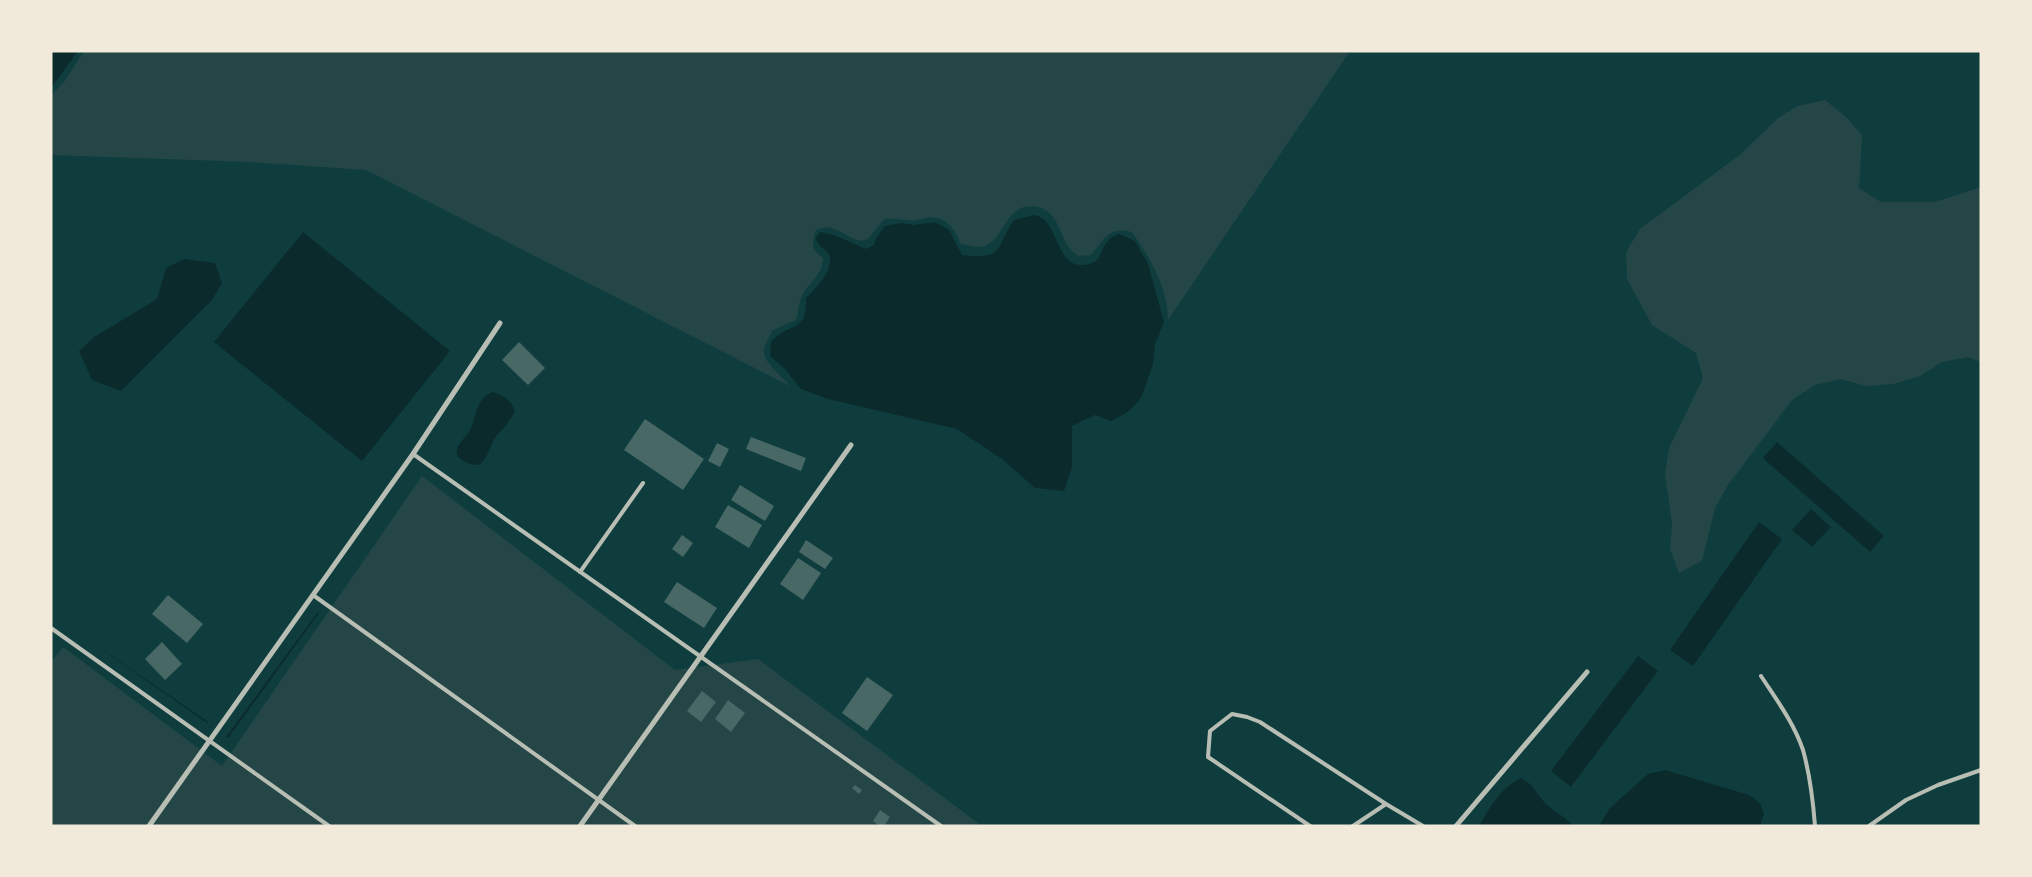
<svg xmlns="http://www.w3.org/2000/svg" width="2032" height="877" font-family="Figtree,sans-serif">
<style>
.green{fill:#244646}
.water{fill:#0a2a2b}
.building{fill:#486865}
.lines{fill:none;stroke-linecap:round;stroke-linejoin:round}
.service{stroke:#b8beb3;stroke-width:4}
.minor{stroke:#b8beb3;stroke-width:5}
</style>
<rect width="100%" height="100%" fill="#0f3d3e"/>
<g class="green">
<path d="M84,51H1350L1168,320C1168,288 1150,258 1132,232C1107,227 1106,238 1091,255L1079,256C1076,254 1072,252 1070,249C1060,236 1058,211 1038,207C1005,201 1007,237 985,246C978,248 968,245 961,244C955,230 948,218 931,217C926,217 921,220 916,220C905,221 895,218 884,219C879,224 871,237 867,239C852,247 837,219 816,230L813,240L814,250L823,258C823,275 809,282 802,296C798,303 799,312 796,320L773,330C770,336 766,342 764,348C761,362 783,376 790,386L366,170L251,162L51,155V95L64,82Z"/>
<polygon points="1825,100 1845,116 1862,135 1859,188 1881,202 1935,202 1981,187 1981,362 1968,357 1942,362 1920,376 1894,384 1866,386 1841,379 1815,385 1792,400 1728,485 1715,508 1702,561 1679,573 1670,549 1672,524 1665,474 1669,448 1703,378 1696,353 1652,325 1627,279 1626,252 1640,229 1741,154 1778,118 1798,106"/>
<polygon points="422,476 675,670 758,659 982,826 51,826 51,662 63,647 222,766"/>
</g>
<g class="water">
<polygon points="51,51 78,51 51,88"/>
<path d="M1035,215C1038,216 1043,218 1045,220C1058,234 1060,267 1083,265C1105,263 1098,250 1109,240C1111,237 1116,236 1119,234L1135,241L1148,264L1164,322L1155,344L1153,364L1141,398L1128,412L1111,421L1095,415L1072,426V467L1064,491L1035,488L1002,459L957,429L828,399L801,389L785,369L770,356L771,342C790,321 807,334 806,298C815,289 837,268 828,253C823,247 818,247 816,238L820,232L834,235L866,249L874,245L876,238L885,226L901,223L914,225L935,222L949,230L962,255C1006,260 995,247 1014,220Z"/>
<polygon points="303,232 450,351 362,461 214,342"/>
<polygon points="184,259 215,263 222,283 212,300 121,391 92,380 79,351 94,337 157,299 166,268"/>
<path d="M493,392C504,396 511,400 515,411C508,425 503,427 495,438C488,448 490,456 479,465C471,465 454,460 457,449C459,442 467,436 470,430C477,416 476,397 493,392Z"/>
<polygon points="1777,442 1884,536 1870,552 1763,458"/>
<polygon points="1811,509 1831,527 1812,547 1792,530"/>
<polygon points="1759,522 1782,539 1693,666 1670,650"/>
<polygon points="318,612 319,613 228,738 226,737"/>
<polygon points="80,634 208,722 207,723"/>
<polygon points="1638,656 1658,671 1571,787 1551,771"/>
<polygon points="1665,770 1749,795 1760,803 1764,814 1760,826 1599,826 1610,808 1648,774"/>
<path d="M1521,778C1533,783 1538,797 1548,806C1557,813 1565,817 1573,826H1479C1490,808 1500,788 1521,778Z"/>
</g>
<g class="building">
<polygon points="519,342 545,368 528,385 502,360"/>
<polygon points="645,419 704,459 683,490 624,450"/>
<polygon points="751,437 806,458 801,471 746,449"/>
<polygon points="717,443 729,449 720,467 708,461"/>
<polygon points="740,485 774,506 765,521 731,500"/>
<polygon points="728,505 762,525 749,548 715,527"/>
<polygon points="682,535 693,543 683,557 672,549"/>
<polygon points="806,540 833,558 825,569 799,552"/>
<polygon points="798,558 821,573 803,600 780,584"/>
<polygon points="677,582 717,608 704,628 664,602"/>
<polygon points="168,595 203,624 187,643 152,614"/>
<polygon points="162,642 182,664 165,680 145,659"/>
<polygon points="867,677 893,695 867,731 842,713"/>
<polygon points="702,691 716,702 701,722 687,711"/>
<polygon points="728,700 745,713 731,732 715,719"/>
<polygon points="855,785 862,790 859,794 852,788"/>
<polygon points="880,810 890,817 884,826 880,826 873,821"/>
</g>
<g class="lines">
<g class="service">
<polyline points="413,454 941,826"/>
<polyline points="580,572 643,483"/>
<polyline points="313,595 635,826"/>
<polyline points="51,628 329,826"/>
<path d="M1761,676C1776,699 1794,723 1803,750C1810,775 1813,800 1815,826"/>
<polyline points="1310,826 1208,757 1210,731 1232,714 1247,717 1260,722 1386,804 1423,826"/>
<polyline points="1353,826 1386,804"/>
<polyline points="1869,826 1906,800 1938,785 1981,770"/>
</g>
<g class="minor">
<polyline points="149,826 413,454 500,323"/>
<polyline points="580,826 851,445"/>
<polyline points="1456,826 1587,672"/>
</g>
</g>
<rect width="2032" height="877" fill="none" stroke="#f1e9da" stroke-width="105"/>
</svg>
